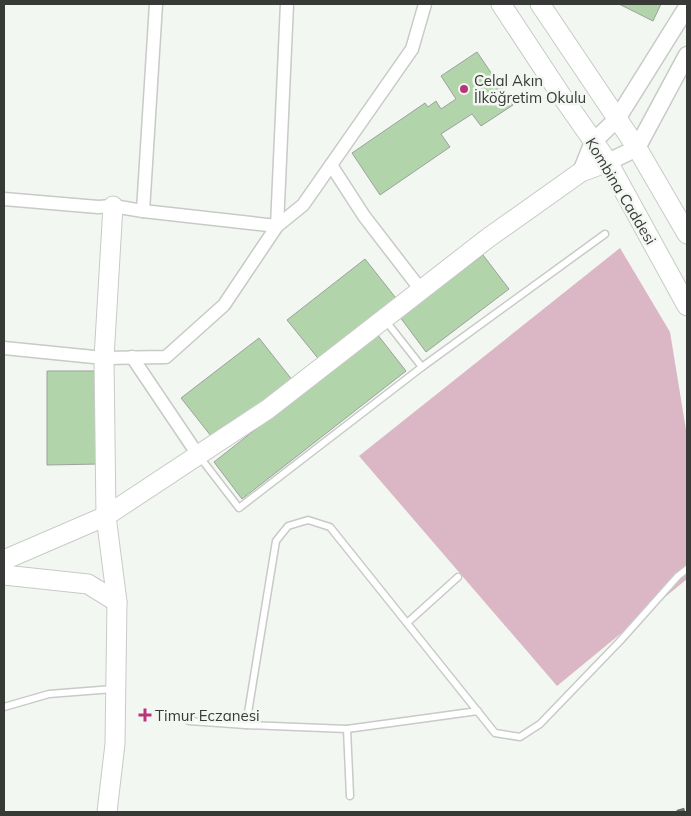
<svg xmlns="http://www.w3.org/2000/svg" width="691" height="816" font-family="Mulish,sans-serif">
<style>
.green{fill:#dbb6c5}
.building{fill:#b1d4aa;stroke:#9da19d}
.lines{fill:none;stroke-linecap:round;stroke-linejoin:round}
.service-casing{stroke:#c7cac6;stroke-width:9}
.minor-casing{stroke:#c7cac6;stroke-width:15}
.tertiary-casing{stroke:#c7cac6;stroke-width:19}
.secondary-casing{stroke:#c7cac6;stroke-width:21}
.service{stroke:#fff;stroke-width:6}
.minor{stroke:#fff;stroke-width:12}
.tertiary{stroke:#fff;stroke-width:16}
.secondary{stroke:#fff;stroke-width:19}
.rail{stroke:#6b6d6b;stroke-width:4;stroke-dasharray:8 4;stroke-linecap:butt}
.poi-dot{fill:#b9357b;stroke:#f3f7f2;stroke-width:2}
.labels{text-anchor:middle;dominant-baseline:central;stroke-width:5;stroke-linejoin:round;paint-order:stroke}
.poi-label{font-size:15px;fill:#383a38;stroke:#f3f7f2;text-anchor:start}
.street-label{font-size:15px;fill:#383a38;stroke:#f3f7f2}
</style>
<rect width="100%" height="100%" fill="#f3f7f2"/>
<polygon class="green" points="620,248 670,332 687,436 687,579 557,686 359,456"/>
<g class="building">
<polygon points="619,4 661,4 653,21"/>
<polygon points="477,52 513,105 481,126 472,114 441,134 450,147 380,195 352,153 425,103 428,107 436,101 441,109 456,99 441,76"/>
<polygon points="483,255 509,289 426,352 400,317"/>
<polygon points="365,259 399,302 321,362 287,320"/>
<polygon points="377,334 406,371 242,499 214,462"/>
<polygon points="259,338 293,381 215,441 181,398"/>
<polygon points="47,371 99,371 99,464 47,465"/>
</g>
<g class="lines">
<defs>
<g id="service">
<polyline points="385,320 422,367"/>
<polyline points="199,456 239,508 422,367 605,234"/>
<polyline points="407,623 458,577"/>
<polyline points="4,707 49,694 113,689"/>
<polyline points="189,721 246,725 347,729 478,711"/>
<polyline points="246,725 276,541 288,526 308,520 330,527 495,733 520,737 540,724 620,641 678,576 687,569"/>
<polyline points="347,729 350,796"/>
</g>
<g id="minor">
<polyline points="331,165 364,216 421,290"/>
<polyline points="4,199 98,207 113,206 143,211 277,226 303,205 412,49 425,4"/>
<polyline points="143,211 156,4"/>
<polyline points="4,348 104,358 166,357 224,305 277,226 287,4"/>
<polyline points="132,357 198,455"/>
</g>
<g id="tertiary">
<polyline points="608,162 637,148 687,55"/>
<polyline points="581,172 593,142 617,119 687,7"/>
</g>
<g id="secondary">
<polyline points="501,4 561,95 608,162 687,306"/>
<polyline points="540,4 637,148 687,234"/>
<polyline points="4,560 106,516 268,409 488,238 581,172 608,162"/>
<polyline points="4,575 88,584 117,602"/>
<polyline points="107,812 115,744 117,602 106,516 104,358 113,206"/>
</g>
</defs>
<use href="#service" class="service-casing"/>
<use href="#minor" class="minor-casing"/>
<use href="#tertiary" class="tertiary-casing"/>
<use href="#secondary" class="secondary-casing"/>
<use href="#service" class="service"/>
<use href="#minor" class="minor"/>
<use href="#tertiary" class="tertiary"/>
<use href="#secondary" class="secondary"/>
<polyline class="rail" points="677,812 687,809"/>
</g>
<g class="poi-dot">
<circle cx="464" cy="89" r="5"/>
<path d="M142.5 707.5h5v5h5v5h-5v5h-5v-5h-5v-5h5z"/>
</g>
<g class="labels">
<g class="poi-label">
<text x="474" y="80">Celal Akın<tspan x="474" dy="17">İlköğretim Okulu</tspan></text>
<text x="155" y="715">Timur Eczanesi</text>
</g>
<g class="street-label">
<text transform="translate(621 191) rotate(59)">Kombina Caddesi</text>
</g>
</g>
<rect width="691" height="816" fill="none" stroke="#383a38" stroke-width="10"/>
</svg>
